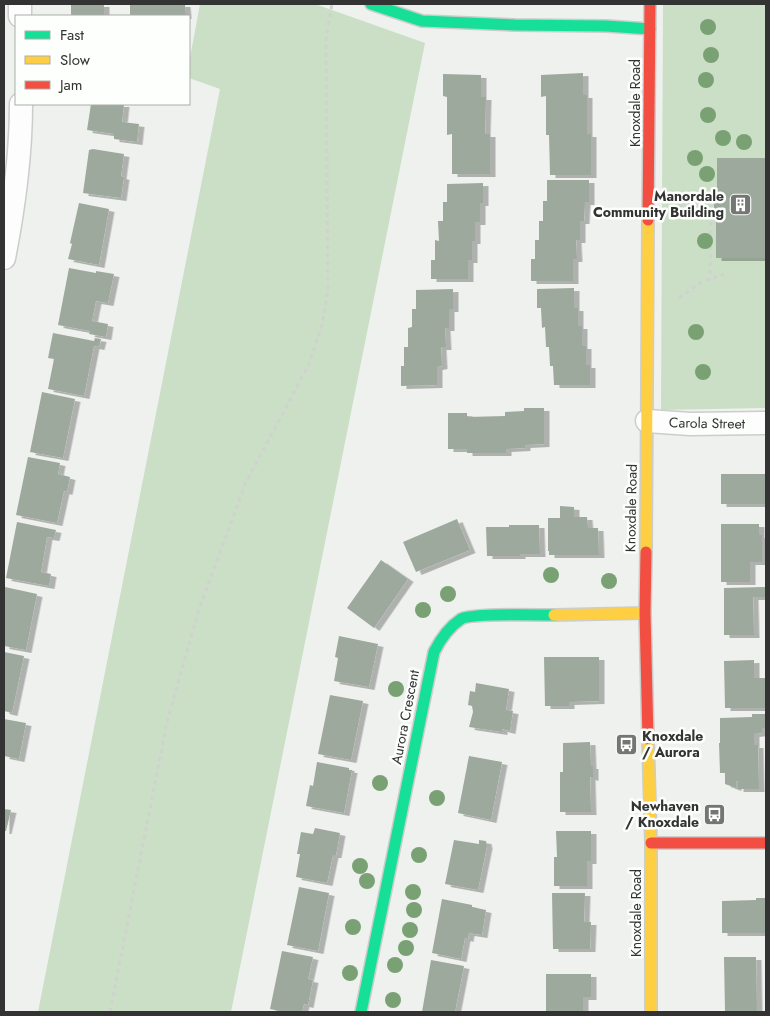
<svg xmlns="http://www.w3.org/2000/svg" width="770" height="1016" font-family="Jost,sans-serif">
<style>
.green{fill:#cadfc6}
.building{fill:#9ea99d;filter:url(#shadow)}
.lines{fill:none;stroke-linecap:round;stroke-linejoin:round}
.street-casing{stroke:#cbcdcb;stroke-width:25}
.fast-casing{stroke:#cbcdcb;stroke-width:14}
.slow-casing{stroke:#cbcdcb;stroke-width:14}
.jam-casing{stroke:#cbcdcb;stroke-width:14}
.path{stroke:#d0d1d0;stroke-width:3;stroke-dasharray:4 4;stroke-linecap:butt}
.street{stroke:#fdfdfd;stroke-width:22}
.fast{stroke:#16e098;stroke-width:11}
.slow{stroke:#ffcf43;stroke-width:11}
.jam{stroke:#f24e42;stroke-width:11}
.tree{fill:#79a174}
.labels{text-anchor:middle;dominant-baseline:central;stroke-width:5;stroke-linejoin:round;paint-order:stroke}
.street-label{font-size:14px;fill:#323332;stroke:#fcfffc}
.poi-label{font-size:14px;font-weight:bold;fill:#323332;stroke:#fcfffc;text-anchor:end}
</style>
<defs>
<filter id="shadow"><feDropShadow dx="5.5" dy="3" stdDeviation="0" flood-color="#0004"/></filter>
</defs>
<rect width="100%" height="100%" fill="#eff1ef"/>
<g class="green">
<polygon points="200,4 315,4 425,43 231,1012 38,1012 220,89 189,78 189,63"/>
<polygon points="663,4 766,4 766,408 661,410"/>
</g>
<g class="building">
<rect x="71" y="4" width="33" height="12"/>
<polygon points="130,4 185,4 186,16 130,16"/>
<polygon points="583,73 583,95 587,95 587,134 591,134 591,175 550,175 549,135 546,135 546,96 541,97 541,75"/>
<polygon points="443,74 481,75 481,97 486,97 485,134 490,134 490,174 452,174 452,134 447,135 447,97 443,96"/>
<polygon points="91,104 124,104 122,122 139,124 137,142 114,139 114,134 87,130"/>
<polygon points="93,149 124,154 121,176 124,177 121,198 83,193 89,150"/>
<polygon points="717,158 765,158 765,258 716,258 716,211 714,211 714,197 717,197"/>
<polygon points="547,180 589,180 589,202 585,202 584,221 580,221 580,240 576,240 577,259 573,259 573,281 531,281 531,259 535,259 535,240 539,240 539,221 543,221 543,201 547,201"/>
<polygon points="483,183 483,203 480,203 480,222 475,222 475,241 472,241 472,260 468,260 468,279 431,279 431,260 435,260 435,240 439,241 438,221 443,221 443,202 447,202 447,184"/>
<polygon points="79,203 109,209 99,265 68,259 72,244 70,243"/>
<polygon points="69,268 96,273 96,271 114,274 108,303 96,301 92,321 108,324 106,337 89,334 90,331 58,325"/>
<polygon points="574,288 574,308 578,308 578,326 582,326 582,346 586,346 586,365 590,365 590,385 554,385 553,366 550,366 549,347 546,347 545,327 542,328 541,308 537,308 537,289"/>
<polygon points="453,289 453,309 449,309 449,328 445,328 446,347 441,347 442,366 437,367 437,385 401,386 401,366 404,366 404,347 408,347 408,328 412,327 412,309 416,309 416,290"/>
<polygon points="53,333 94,341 95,338 101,339 99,347 94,346 84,396 48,389 54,359 48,358"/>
<polygon points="42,392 75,399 63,458 30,452"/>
<polygon points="524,408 544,408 544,444 525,445 525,448 506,449 506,453 467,453 467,449 448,449 448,413 467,413 467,417 505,416 505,412 524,411"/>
<polygon points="28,457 60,463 58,474 70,477 67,492 64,491 57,523 16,515"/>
<rect x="721" y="474" width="45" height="30"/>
<polygon points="560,506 574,507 574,517 587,517 588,528 598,528 599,555 549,555 549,551 548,551 548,518 560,518"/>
<polygon points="457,519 470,550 416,572 403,542"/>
<polygon points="17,522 56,530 54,538 47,537 41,572 51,574 49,586 6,578"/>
<polygon points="721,524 759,524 759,535 762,535 762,562 750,562 750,582 721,582"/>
<polygon points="509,525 539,525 540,554 520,554 520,556 487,556 486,527 509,527"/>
<polygon points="381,560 408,579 374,628 347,608"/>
<polygon points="5,587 37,594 26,650 4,646"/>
<polygon points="766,587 766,597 753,597 754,635 724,635 724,588"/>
<polygon points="339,636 378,644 369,687 334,681 338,658 335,657"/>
<polygon points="4,652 24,656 12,713 4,711"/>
<polygon points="544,657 599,657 599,701 569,702 569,706 545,706"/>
<polygon points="754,660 754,678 766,678 766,708 725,708 724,661"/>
<polygon points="476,683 509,689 506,710 513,711 510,731 502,729 502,732 469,727 473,712 472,706 468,705 470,691 475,692"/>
<polygon points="330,695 363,701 351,760 318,754"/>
<polygon points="752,714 766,714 766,728 762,728 762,733 754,734 754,745 758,745 759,789 738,789 738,781 736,782 736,788 725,784 725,773 720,773 719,743 720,743 720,718 752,717"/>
<polygon points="4,719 26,723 19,759 4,756"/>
<polygon points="590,742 591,766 593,766 593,778 590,777 591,812 560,812 560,772 563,772 563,743"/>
<polygon points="469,756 502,762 491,820 458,813"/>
<polygon points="317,762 349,768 349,770 352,770 344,813 306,806 310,785 313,786"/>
<polygon points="4,809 11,810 6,831 4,831"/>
<polygon points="315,828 340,833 336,855 333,855 327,883 296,877 300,854 297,854 301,832 313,834"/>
<polygon points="556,831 591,831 591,861 587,861 587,886 554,886 554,857 557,857"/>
<polygon points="454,840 479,844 479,840 486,841 487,846 478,890 445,884"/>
<polygon points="299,887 329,893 318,951 287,945"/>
<polygon points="552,893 585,893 584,922 591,922 590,949 553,949"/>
<polygon points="756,898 766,898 766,933 722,933 722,901 756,900"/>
<polygon points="442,899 472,905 472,907 486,910 482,935 469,933 468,939 465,938 461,959 432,953"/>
<polygon points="282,951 313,957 308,979 313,980 308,1005 304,1004 302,1012 284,1012 270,1009"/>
<polygon points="724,957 756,957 757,1012 725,1012"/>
<polygon points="431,960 464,966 455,1012 422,1012"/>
<polygon points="546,974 591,974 591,997 583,997 583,1012 546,1012"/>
</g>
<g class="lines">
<defs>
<g id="street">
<polyline points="20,4 20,16"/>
<path d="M4,258C14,207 21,156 21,104"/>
<polyline points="647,421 690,424 766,423"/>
</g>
<g id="fast">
<polyline points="371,4 422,21 515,25 606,26 650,29"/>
<path d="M361,1012L434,652C440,640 449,627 461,619C470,613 539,615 554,615"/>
</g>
<g id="slow">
<polyline points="646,552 648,220"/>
<polyline points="554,615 645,613"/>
<polyline points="648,739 651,843 651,1012"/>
</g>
<g id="jam">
<polyline points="648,220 650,4"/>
<polyline points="646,552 645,613 648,739"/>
<polyline points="651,843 766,843"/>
</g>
</defs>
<use href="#street" class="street-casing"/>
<use href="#fast" class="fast-casing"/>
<use href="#slow" class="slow-casing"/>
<use href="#jam" class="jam-casing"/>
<g class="path">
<polyline points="679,206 711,206 710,279"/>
<polyline points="679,298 700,283 724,274"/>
<polyline points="110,1012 167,722 199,609 246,482 308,366 322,326 328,291 326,39 332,4"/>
</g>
<use href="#street" class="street"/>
<use href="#fast" class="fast"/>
<use href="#slow" class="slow"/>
<use href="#jam" class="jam"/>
</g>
<g class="tree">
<circle cx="708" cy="27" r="8"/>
<circle cx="711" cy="55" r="8"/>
<circle cx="706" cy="80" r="8"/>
<circle cx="708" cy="115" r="8"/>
<circle cx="723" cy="138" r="8"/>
<circle cx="744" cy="142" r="8"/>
<circle cx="695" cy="158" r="8"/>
<circle cx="707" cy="174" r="8"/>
<circle cx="705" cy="241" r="8"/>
<circle cx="696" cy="332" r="8"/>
<circle cx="703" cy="372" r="8"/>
<circle cx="551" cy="575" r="8"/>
<circle cx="609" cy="581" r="8"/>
<circle cx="448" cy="594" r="8"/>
<circle cx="423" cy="610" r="8"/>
<circle cx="396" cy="689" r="8"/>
<circle cx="380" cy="783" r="8"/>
<circle cx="437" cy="798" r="8"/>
<circle cx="419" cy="855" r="8"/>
<circle cx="360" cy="866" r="8"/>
<circle cx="367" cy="881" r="8"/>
<circle cx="413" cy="892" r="8"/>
<circle cx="414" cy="910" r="8"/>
<circle cx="353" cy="927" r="8"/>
<circle cx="410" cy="930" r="8"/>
<circle cx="406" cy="948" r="8"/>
<circle cx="395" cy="965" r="8"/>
<circle cx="350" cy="973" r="8"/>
<circle cx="393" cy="1000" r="8"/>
</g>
<defs>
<symbol id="building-square" viewBox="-11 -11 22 22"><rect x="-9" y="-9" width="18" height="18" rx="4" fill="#747674" stroke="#fcfffc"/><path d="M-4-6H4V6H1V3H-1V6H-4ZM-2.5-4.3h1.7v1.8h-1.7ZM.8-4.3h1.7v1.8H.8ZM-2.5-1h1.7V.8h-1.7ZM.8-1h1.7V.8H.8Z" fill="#fff"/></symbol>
<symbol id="bus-square" viewBox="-11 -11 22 22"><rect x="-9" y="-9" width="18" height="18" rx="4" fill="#747674" stroke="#fcfffc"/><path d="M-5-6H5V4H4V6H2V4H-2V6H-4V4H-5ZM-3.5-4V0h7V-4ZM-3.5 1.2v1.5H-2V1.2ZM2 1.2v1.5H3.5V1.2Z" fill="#fff"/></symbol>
</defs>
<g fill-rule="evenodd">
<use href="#building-square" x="728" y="192" width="25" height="25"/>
<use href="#bus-square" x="614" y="732" width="25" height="25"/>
<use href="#bus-square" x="702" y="802" width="25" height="25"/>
</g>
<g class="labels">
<g class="street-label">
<text transform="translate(635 103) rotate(-90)">Knoxdale Road</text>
<text transform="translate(707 423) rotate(1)">Carola Street</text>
<text transform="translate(631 508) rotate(-89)">Knoxdale Road</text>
<text transform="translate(405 717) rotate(-79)">Aurora Crescent</text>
<text transform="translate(636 913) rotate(-90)">Knoxdale Road</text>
</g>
<g class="poi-label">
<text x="724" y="196">Manordale<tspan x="724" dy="16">Community Building</tspan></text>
<text x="642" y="736" text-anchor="start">Knoxdale<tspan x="642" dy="16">/ Aurora</tspan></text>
<text x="699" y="806">Newhaven<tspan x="699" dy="16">/ Knoxdale</tspan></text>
</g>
</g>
<rect width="770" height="1016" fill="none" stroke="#323332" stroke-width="10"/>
<rect x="15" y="15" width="175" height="90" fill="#fcfffc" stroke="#abadab"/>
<rect x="25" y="31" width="25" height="8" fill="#16e098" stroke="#abadab"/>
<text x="60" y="40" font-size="15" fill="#323332">Fast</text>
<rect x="25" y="56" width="25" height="8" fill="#ffcf43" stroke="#abadab"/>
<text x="60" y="65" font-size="15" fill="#323332">Slow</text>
<rect x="25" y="81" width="25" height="8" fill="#f24e42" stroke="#abadab"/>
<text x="60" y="90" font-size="15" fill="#323332">Jam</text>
</svg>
